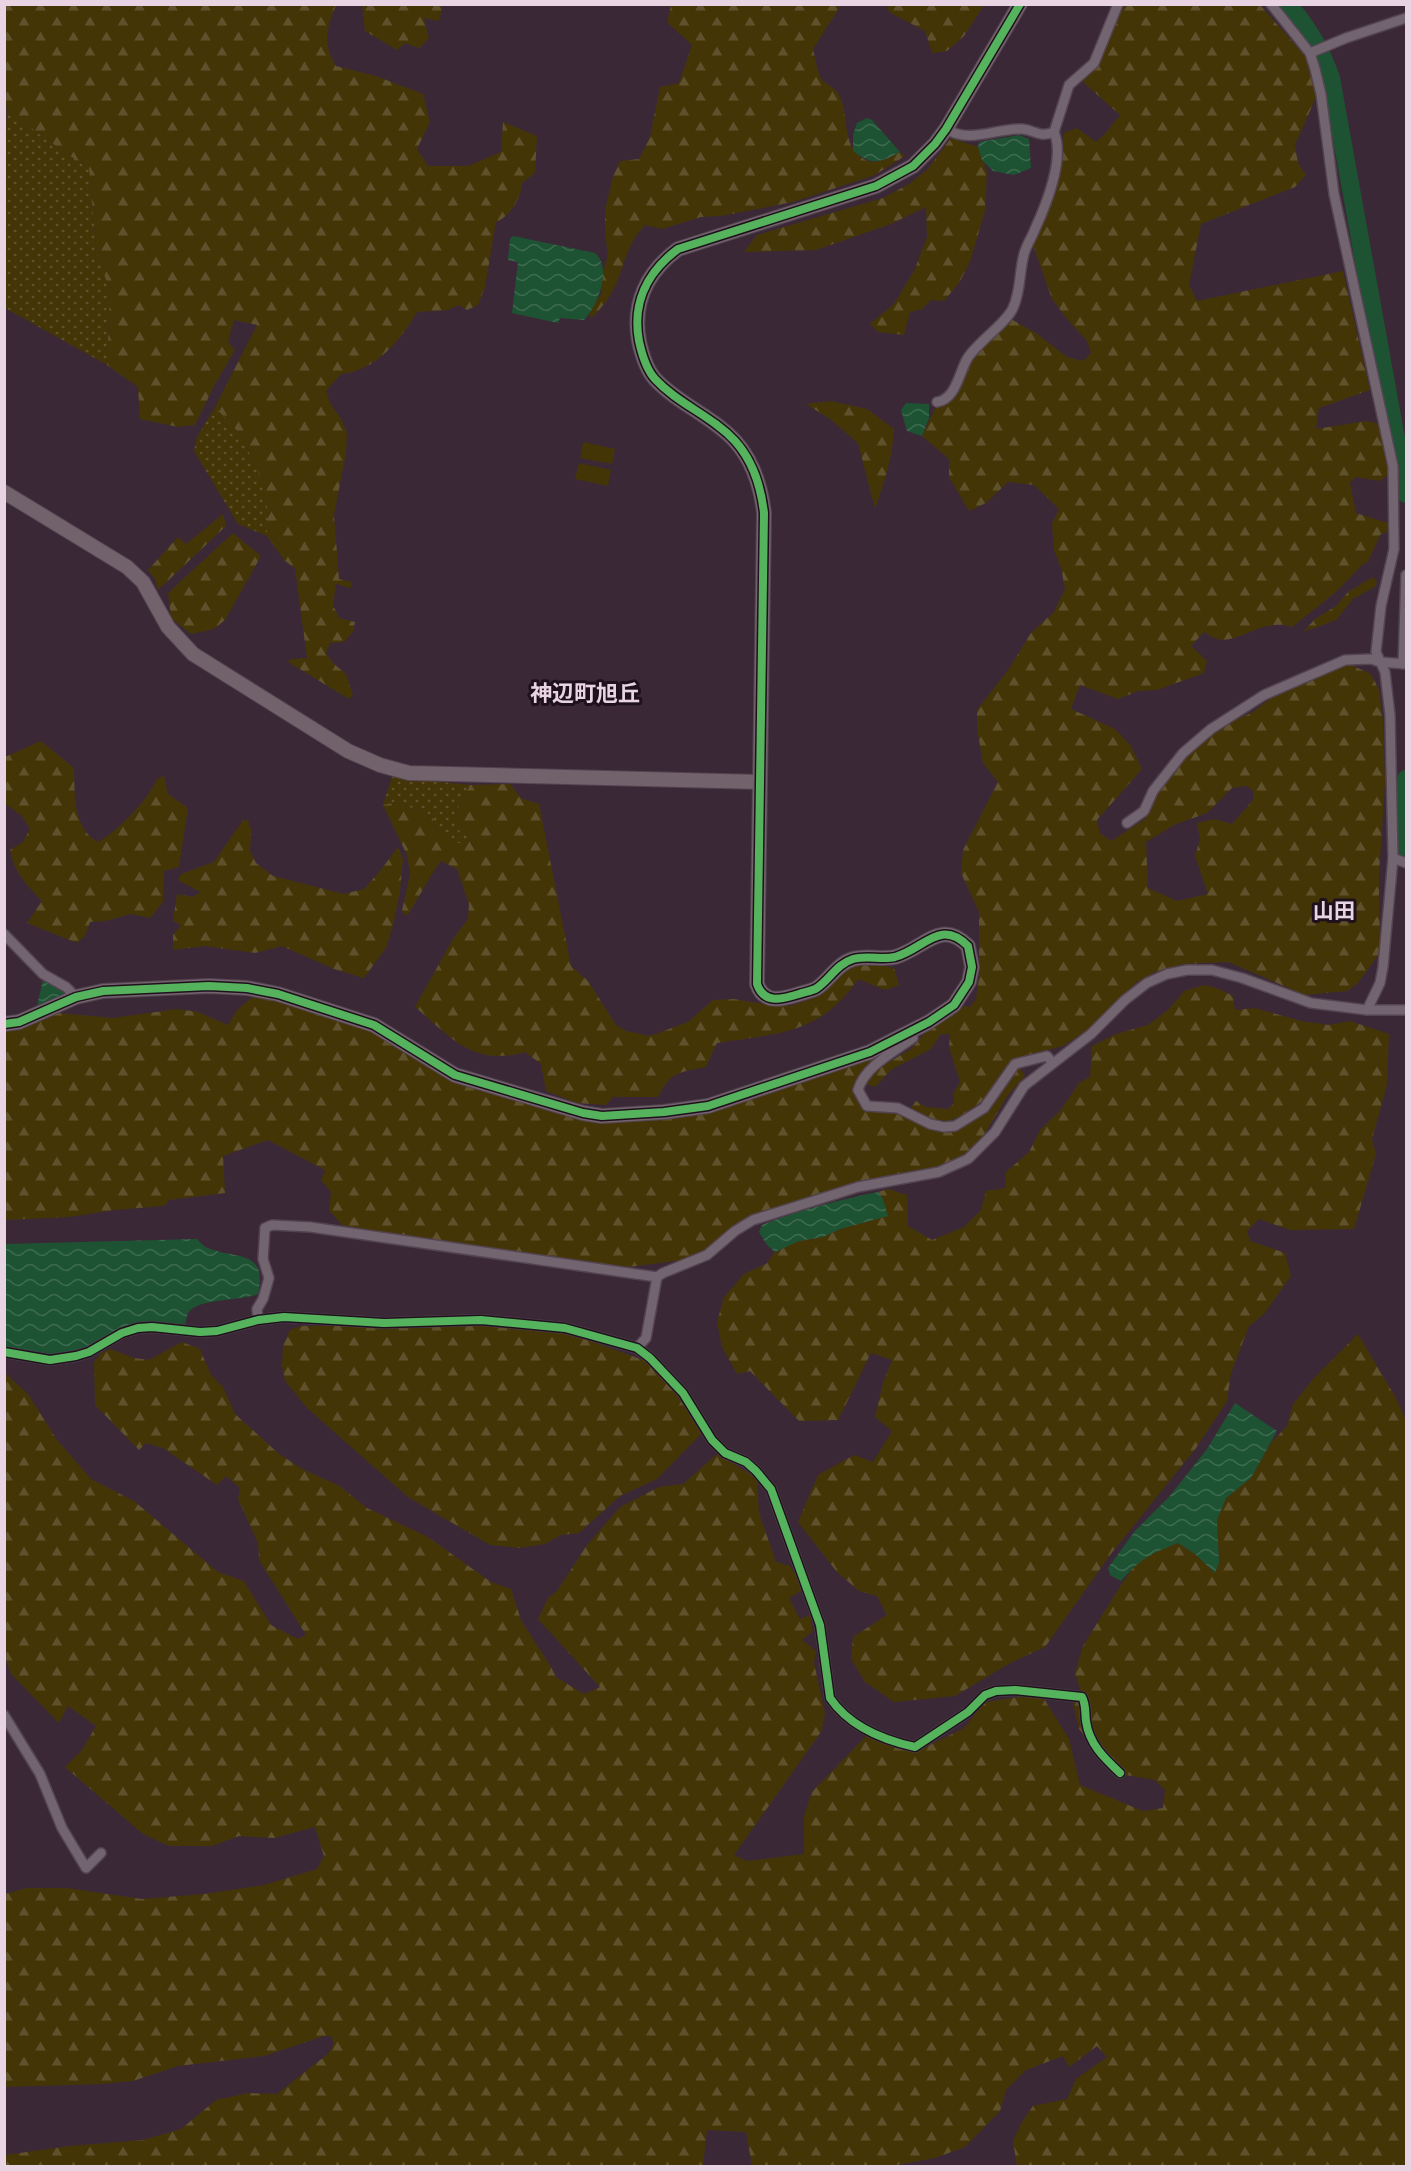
<svg xmlns="http://www.w3.org/2000/svg" width="1411" height="2171" font-family="'DM Sans','Noto Sans JP',sans-serif">
<style>
.grass{fill:url(#grass-dots)}
.forest{fill:url(#forest-firs);fill-rule:evenodd}
.garden{fill:#443507}
.water{fill:url(#water-waves)}
.lines{fill:none;stroke-linecap:round;stroke-linejoin:round}
.river{stroke:#1d5333;stroke-width:18}
.street-casing{stroke:#544451;stroke-width:12}
.secondary-casing{stroke:#544451;stroke-width:16}
.street{stroke:#726570;stroke-width:9}
.secondary{stroke:#72626c;stroke-width:14}
.cycleway-casing{stroke:#1f111c;stroke-width:11}
.cycleway{stroke:#56b35d;stroke-width:8}
.labels{text-anchor:middle;dominant-baseline:central;stroke-width:6;stroke-linejoin:round;paint-order:stroke}
.neighbourhood-label{font-size:21px;font-weight:bold;fill:#e9d4e4;stroke:#1f111c}
.quarter-label{font-size:22px;font-weight:bold;fill:#e9d4e4;stroke:#1f111c}
</style>
<defs>
<pattern id="grass-dots" width="8" height="8" patternUnits="userSpaceOnUse" patternTransform="scale(1.5)"><rect width="8" height="8" fill="#443507"/><path d="M2 2h.1M6 6h.1" fill="none" stroke="#5f512b" stroke-width="1.8" stroke-linecap="round"/></pattern>
<pattern id="forest-firs" width="22" height="20" patternUnits="userSpaceOnUse" patternTransform="scale(1.5)"><rect width="22" height="20" fill="#443507"/><path d="M5 1l3.5 6h-7zM16 11l3.5 6h-7z" fill="#5f512b"/></pattern>
<pattern id="water-waves" width="16" height="10" patternUnits="userSpaceOnUse" patternTransform="scale(1.5)"><rect width="16" height="10" fill="#1d5333"/><path d="M0 5q4-4 8 0t8 0" fill="none" stroke="#3e6b50"/></pattern>
</defs>
<rect width="100%" height="100%" fill="#3a2836"/>
<g class="grass">
<polygon points="7,107 39,134 89,169 96,248 110,293 107,365 5,308 4,173"/>
<polygon points="215,407 241,435 259,474 268,502 267,536 238,524 194,451 197,437"/>
<polygon points="392,777 470,785 454,816 474,832 467,843 449,843 431,816 397,802 383,805"/>
</g>
<g class="forest">
<path d="M5,4L336,5C327,28 322,43 336,66L376,76L423,94L430,122L417,149L428,166H468L501,152L503,122L537,136L535,173L522,183C521,199 510,216 496,222L485,287L478,305L467,310L459,305L448,310L417,312C402,339 374,372 341,374L326,391L331,405L340,417L347,432L346,453L334,515L339,579L352,582L351,588L336,584L333,605L339,618L355,622L353,632L344,642L330,643L326,653L333,663L346,674L353,695L349,699L288,662L291,659L307,658L295,568L285,561L267,536V502L259,474L241,435L215,407L257,325L234,320L228,342L235,350L214,386L195,425L178,427L140,419L138,387L107,365L110,293L96,248L89,169L39,134L5,106Z"/>
<polygon points="440,5 442,8 439,21 424,18 429,38 419,48 405,43 397,50 365,31 362,5"/>
<path d="M671,5H841L813,49C815,57 817,72 822,80C827,85 836,88 839,95C850,116 841,144 862,158C875,167 889,158 900,152L905,156L875,175L793,202L721,216L701,217L662,229L645,225C627,244 626,261 616,284C610,298 602,308 591,318L588,313L601,294L603,272L608,255L605,235V209L613,177L620,161L639,159L650,137L660,87L679,83L692,45L667,22Z"/>
<polygon points="887,5 887,4 984,5 964,36 947,51 932,53 925,31 889,12"/>
<path d="M1120,5H1260L1305,56L1316,97L1295,145L1298,163L1306,175L1295,187L1201,224L1189,285L1197,301L1343,271L1370,390L1319,408L1316,429L1366,421L1381,424L1389,474L1380,481L1355,477L1350,483L1356,513L1391,524L1388,531L1380,535L1368,562L1363,564L1336,592L1292,627C1262,617 1238,645 1217,639C1213,638 1208,634 1204,632L1191,646L1207,661L1204,673L1157,690L1138,691L1118,699L1080,685L1071,709L1115,729L1131,746L1142,769L1097,820L1100,833L1111,841L1145,819L1158,790L1182,755L1209,732L1253,712L1271,698L1325,670L1349,664L1371,674L1379,690L1383,721L1385,782L1379,874V914L1381,945L1377,957L1357,984L1347,991L1305,995L1228,962L1183,964L1155,972L1137,982L1090,1028L1063,1046L1012,1059L1000,1074L993,1088L981,1102L961,1116L946,1122L932,1120L911,1108L916,1101L926,1107L948,1109L954,1103V1092L960,1082L949,1047L950,1034H941L931,1049L892,1069L875,1087L867,1084L870,1076L884,1065L911,1049L926,1032L965,1006L970,1007L976,999L979,977V912L961,873L963,850L998,782L983,763L977,728V710L1008,670L1031,633L1054,612L1065,589L1061,568L1054,550L1052,524L1059,509L1034,485L1008,482L986,503L969,511L949,477V459L922,436L938,402L962,383L973,358L1009,318L1036,333L1067,357L1083,361L1091,353L1087,341L1067,319L1052,299L1033,245L1057,174L1064,133L1077,128L1096,142L1104,135L1120,115L1084,83V75ZM1247,786L1253,791V800L1232,824L1214,819L1197,823L1200,839L1195,856L1208,894L1177,901L1148,888L1146,842L1174,825L1207,813L1232,788Z"/>
<polygon points="951,138 978,147 987,172 985,210 970,262 959,283 944,301 931,300 922,309 910,312 904,335 878,332 870,324 894,304 915,269 927,237 926,207 891,224 816,250 744,252 757,235 883,198 909,184 928,169"/>
<path d="M831,401L867,409L894,429C893,457 884,482 875,509L858,443L830,419L806,404Z"/>
<polygon points="223,514 226,526 158,590 155,579 148,570 178,537 186,544"/>
<polygon points="233,533 261,556 225,620 214,629 191,634 171,618 168,593"/>
<polygon points="1373,577 1377,582 1376,586 1353,599 1336,620 1303,632 1315,619 1336,606 1348,592"/>
<path d="M41,741L74,768C75,794 72,828 98,842C116,833 150,798 157,779L164,776L168,794L188,808L179,867L164,871L163,902L150,918L131,914L105,921L90,922L85,936L77,943L27,923L42,901C27,885 14,873 10,850L23,842L30,829L22,816L7,805L5,806V757Z"/>
<path d="M510,784L521,798L539,804L571,966L588,981L616,1025L626,1031L650,1036L688,1022L713,1000L734,999L757,1003L790,1006L814,998L834,974L859,961L894,968L899,985L885,990L858,979C820,1035 779,1033 717,1043L706,1067C680,1072 670,1072 658,1097H613L606,1105L577,1103L546,1091L541,1064L525,1052C473,1067 452,1038 415,1007L453,939L468,919L469,904L457,869L441,861C428,878 419,898 407,916L402,911L410,874L407,855L383,805L397,802L431,816L450,843H467L473,833L460,832L454,816L470,785Z"/>
<polygon points="243,820 248,820 251,830 250,851 256,863 273,876 344,894 364,889 380,871 398,847 403,859 400,891 393,925 386,948 364,978 334,969 282,946 255,953 205,946 173,950 173,935 181,925 173,921 177,894 193,897 200,892 178,880 181,874 214,862"/>
<polygon points="1204,985 1217,988 1233,996 1235,1010 1255,1008 1301,1021 1329,1025 1350,1021 1389,1034 1387,1085 1372,1139 1376,1154 1354,1229 1290,1230 1259,1219 1247,1231 1250,1241 1285,1253 1291,1276 1264,1314 1249,1326 1231,1373 1227,1401 1196,1448 1110,1555 1045,1647 1010,1663 955,1696 894,1702 865,1682 851,1659 853,1637 887,1615 877,1596 859,1591 837,1572 798,1522 818,1475 854,1455 873,1462 892,1431 875,1417 883,1383 892,1360 871,1353 838,1420 799,1421 750,1371 737,1374 722,1347 717,1322 724,1297 744,1274 766,1264 775,1252 799,1241 823,1237 840,1229 887,1216 883,1199 878,1192 888,1189 907,1195 908,1226 932,1240 964,1227 981,1210 986,1191 1005,1188 1006,1172 1029,1152 1040,1130 1060,1111 1079,1083 1090,1077 1092,1046 1116,1034 1148,1025 1169,1009 1184,991"/>
<path d="M255,995L300,1004L374,1027L453,1076L583,1114L655,1116L867,1057L874,1060C864,1071 853,1081 853,1096L868,1109L896,1110L930,1128L952,1131L988,1111L998,1099L1013,1072L1020,1068L1025,1076L1008,1095L979,1143L964,1156L948,1165L928,1171L865,1181L753,1214L703,1252L683,1260L629,1267L470,1249L342,1225L329,1210L331,1192L321,1180L325,1170L268,1140L223,1156L225,1193L169,1200L164,1206L114,1210L70,1217L5,1220V1026L58,1013L113,1018L177,1009L198,1012L228,1025L237,1010Z"/>
<polygon points="483,1325 565,1332 643,1360 655,1370 677,1394 702,1433 657,1479 620,1496 579,1533 561,1535 545,1544 519,1548 490,1545 408,1497 307,1408 285,1381 282,1366 283,1346 290,1330 300,1326"/>
<polygon points="1358,1334 1397,1400 1406,1421 1406,2166 1017,2166 1013,2141 1022,2122 1033,2106 1067,2099 1076,2079 1107,2057 1097,2046 1069,2067 1063,2056 1026,2070 1006,2090 1000,2111 965,2147 935,2158 891,2166 752,2166 746,2132 707,2130 703,2166 5,2166 5,2155 69,2146 143,2140 181,2129 216,2100 248,2093 277,2094 329,2053 334,2043 331,2036 324,2036 264,2056 178,2066 133,2081 102,2084 5,2087 5,1894 27,1888 67,1888 142,1899 204,1894 264,1885 317,1869 324,1856 315,1827 274,1838 239,1836 212,1846 169,1846 143,1834 65,1767 82,1750 96,1726 68,1706 59,1723 11,1674 5,1657 5,1373 28,1394 57,1440 91,1479 134,1501 218,1572 244,1581 271,1625 298,1639 306,1635 259,1560 258,1543 238,1499 240,1488 226,1476 217,1485 163,1448 146,1443 139,1450 95,1405 94,1362 101,1353 110,1349 134,1358 149,1360 182,1342 200,1349 211,1375 223,1387 235,1414 279,1454 304,1470 338,1485 367,1508 428,1537 491,1582 511,1589 521,1620 551,1667 556,1677 584,1694 600,1687 538,1619 548,1598 557,1591 587,1545 620,1507 659,1487 683,1484 717,1454 757,1478 759,1513 776,1562 790,1566 804,1589 789,1598 800,1619 810,1615 813,1631 802,1640 816,1651 814,1663 825,1713 821,1732 734,1855 747,1861 804,1854 804,1816 812,1792 867,1735 894,1747 916,1752 964,1728 985,1702 1041,1694 1069,1739 1080,1785 1143,1811 1163,1808 1165,1790 1155,1780 1114,1773 1079,1729 1073,1703 1081,1692 1075,1673 1083,1646 1121,1585 1135,1565 1148,1554 1178,1543 1195,1554 1215,1573 1219,1562 1217,1520 1226,1498 1251,1478 1270,1444 1287,1426 1293,1404 1314,1378"/>
</g>
<g class="garden">
<polygon points="583,442 615,449 612,464 580,458"/>
<polygon points="579,463 611,470 608,486 575,479"/>
</g>
<g class="water">
<path d="M867,118L872,120L900,152C879,163 873,166 853,151V135L857,123Z"/>
<polygon points="1019,135 1029,139 1031,168 1014,175 993,171 982,160 978,147 979,142"/>
<path d="M513,236L595,253C613,269 597,306 584,320L560,318L558,323L512,313L518,262L508,260L510,239Z"/>
<polygon points="906,403 929,404 929,418 922,436 907,431 901,410"/>
<polygon points="43,980 58,985 68,996 36,1010"/>
<path d="M878,1192L883,1199L888,1216L840,1229L823,1237L799,1241L775,1252L767,1245L759,1232L762,1225C799,1210 838,1200 878,1192Z"/>
<path d="M197,1239C200,1242 204,1247 208,1248C235,1260 268,1248 258,1294C243,1301 197,1298 188,1313C187,1315 186,1320 186,1323L181,1326C156,1321 133,1321 110,1334C97,1340 87,1350 73,1353C51,1358 27,1351 5,1347L4,1244Z"/>
<path d="M1235,1403L1277,1431L1251,1478L1226,1498L1217,1520L1219,1563L1215,1573L1195,1554L1178,1543C1150,1554 1140,1559 1121,1581L1110,1575L1108,1568L1135,1531L1169,1497L1207,1449Z"/>
</g>
<g class="lines">
<g class="river">
<path d="M1288,4C1309,29 1320,48 1331,78L1406,494"/>
<polyline points="1404,847 1406,779"/>
</g>
<defs>
<g id="street">
<polyline points="1271,4 1310,53 1315,69 1321,94 1334,194 1393,466 1394,549 1381,606 1376,652 1385,672 1390,715 1393,858 1383,967 1380,983 1367,1010"/>
<polyline points="1310,53 1346,38 1406,18"/>
<path d="M946,129C969,144 997,128 1022,129C1035,130 1039,138 1054,132L1069,85L1094,63L1118,4"/>
<path d="M937,402C956,399 959,373 967,359C978,341 1005,325 1013,308C1021,291 1019,272 1024,254C1026,246 1032,237 1035,229C1046,205 1065,158 1054,132"/>
<polyline points="1403,664 1406,575"/>
<polyline points="1127,823 1144,811 1153,791 1183,753 1211,729 1264,695 1345,660 1371,659 1380,662 1406,664"/>
<polyline points="1393,858 1406,863"/>
<polyline points="4,934 43,974 66,987 76,997"/>
<path d="M911,1031L913,1038C894,1052 865,1066 858,1090L867,1106L898,1108L930,1124L944,1127L955,1126L984,1108L1015,1064L1047,1056L1052,1062"/>
<polyline points="258,1320 257,1309 263,1299 269,1278 263,1259 265,1228 272,1225 310,1227 657,1277"/>
<polyline points="637,1348 646,1338 657,1277 663,1273 707,1255 735,1231 753,1220 858,1187 939,1172 968,1159 995,1132 1024,1086 1091,1034 1125,1000 1147,983 1167,974 1187,970 1212,970 1242,978 1311,1003 1367,1010 1406,1010"/>
<path d="M4,1352L50,1360L76,1356L89,1352L122,1333L138,1328L152,1327L200,1332L217,1331L258,1320L284,1317L384,1323L481,1320L565,1328L637,1348L650,1358L683,1393L712,1440L725,1453L746,1462L756,1471L771,1489L820,1625L830,1698C849,1726 883,1740 915,1747L968,1712L985,1695L996,1691L1015,1690L1082,1697C1086,1704 1085,1713 1086,1721C1089,1744 1104,1758 1120,1773"/>
<polyline points="4,1715 40,1774 62,1828 86,1868 101,1853"/>
</g>
<g id="secondary">
<polyline points="4,492 127,567 143,582 168,627 193,654 348,751 380,765 409,773 760,782"/>
<path d="M4,1024L19,1022L76,997L103,991L209,986L247,988L278,994L374,1025L455,1075L583,1113L602,1116L664,1112L708,1106L870,1052L929,1022L954,1005L969,982L972,967L968,946C940,918 924,949 895,957C882,960 867,955 853,959C837,964 830,979 817,988C812,991 805,992 799,994C783,999 764,1005 757,984L764,513C761,487 753,461 735,441C712,416 678,404 655,379C646,369 642,355 639,341C632,303 647,272 678,249L876,186L913,166L935,144L946,129L1020,4"/>
</g>
</defs>
<use href="#street" class="street-casing"/>
<use href="#secondary" class="secondary-casing"/>
<use href="#street" class="street"/>
<use href="#secondary" class="secondary"/>
<defs>
<g id="cycleway">
<path d="M4,1024L19,1022L76,997L103,991L209,986L247,988L278,994L374,1025L455,1075L583,1113L602,1116L664,1112L708,1106L870,1052L929,1022L954,1005L969,982L972,967L968,946C940,918 924,949 895,957C882,960 867,955 853,959C837,964 830,979 817,988C812,991 805,992 799,994C783,999 764,1005 757,984L764,513C761,487 753,461 735,441C712,416 678,404 655,379C646,369 642,355 639,341C632,303 647,272 678,249L876,186L913,166L935,144L946,129L1020,4"/>
<path d="M4,1352L50,1360L76,1356L89,1352L122,1333L138,1328L152,1327L200,1332L217,1331L258,1320L284,1317L384,1323L481,1320L565,1328L637,1348L650,1358L683,1393L712,1440L725,1453L746,1462L756,1471L771,1489L820,1625L830,1698C849,1726 883,1740 915,1747L968,1712L985,1695L996,1691L1015,1690L1082,1697C1086,1704 1085,1713 1086,1721C1089,1744 1104,1758 1120,1773"/>
</g>
</defs>
<use href="#cycleway" class="cycleway-casing"/>
<use href="#cycleway" class="cycleway"/>
</g>
<g class="labels">
<g class="neighbourhood-label">
<text x="1334" y="911">山田</text>
</g>
<g class="quarter-label">
<text x="585" y="693">神辺町旭丘</text>
</g>
</g>
<rect width="1411" height="2171" fill="none" stroke="#e9d4e4" stroke-width="12"/>
</svg>
